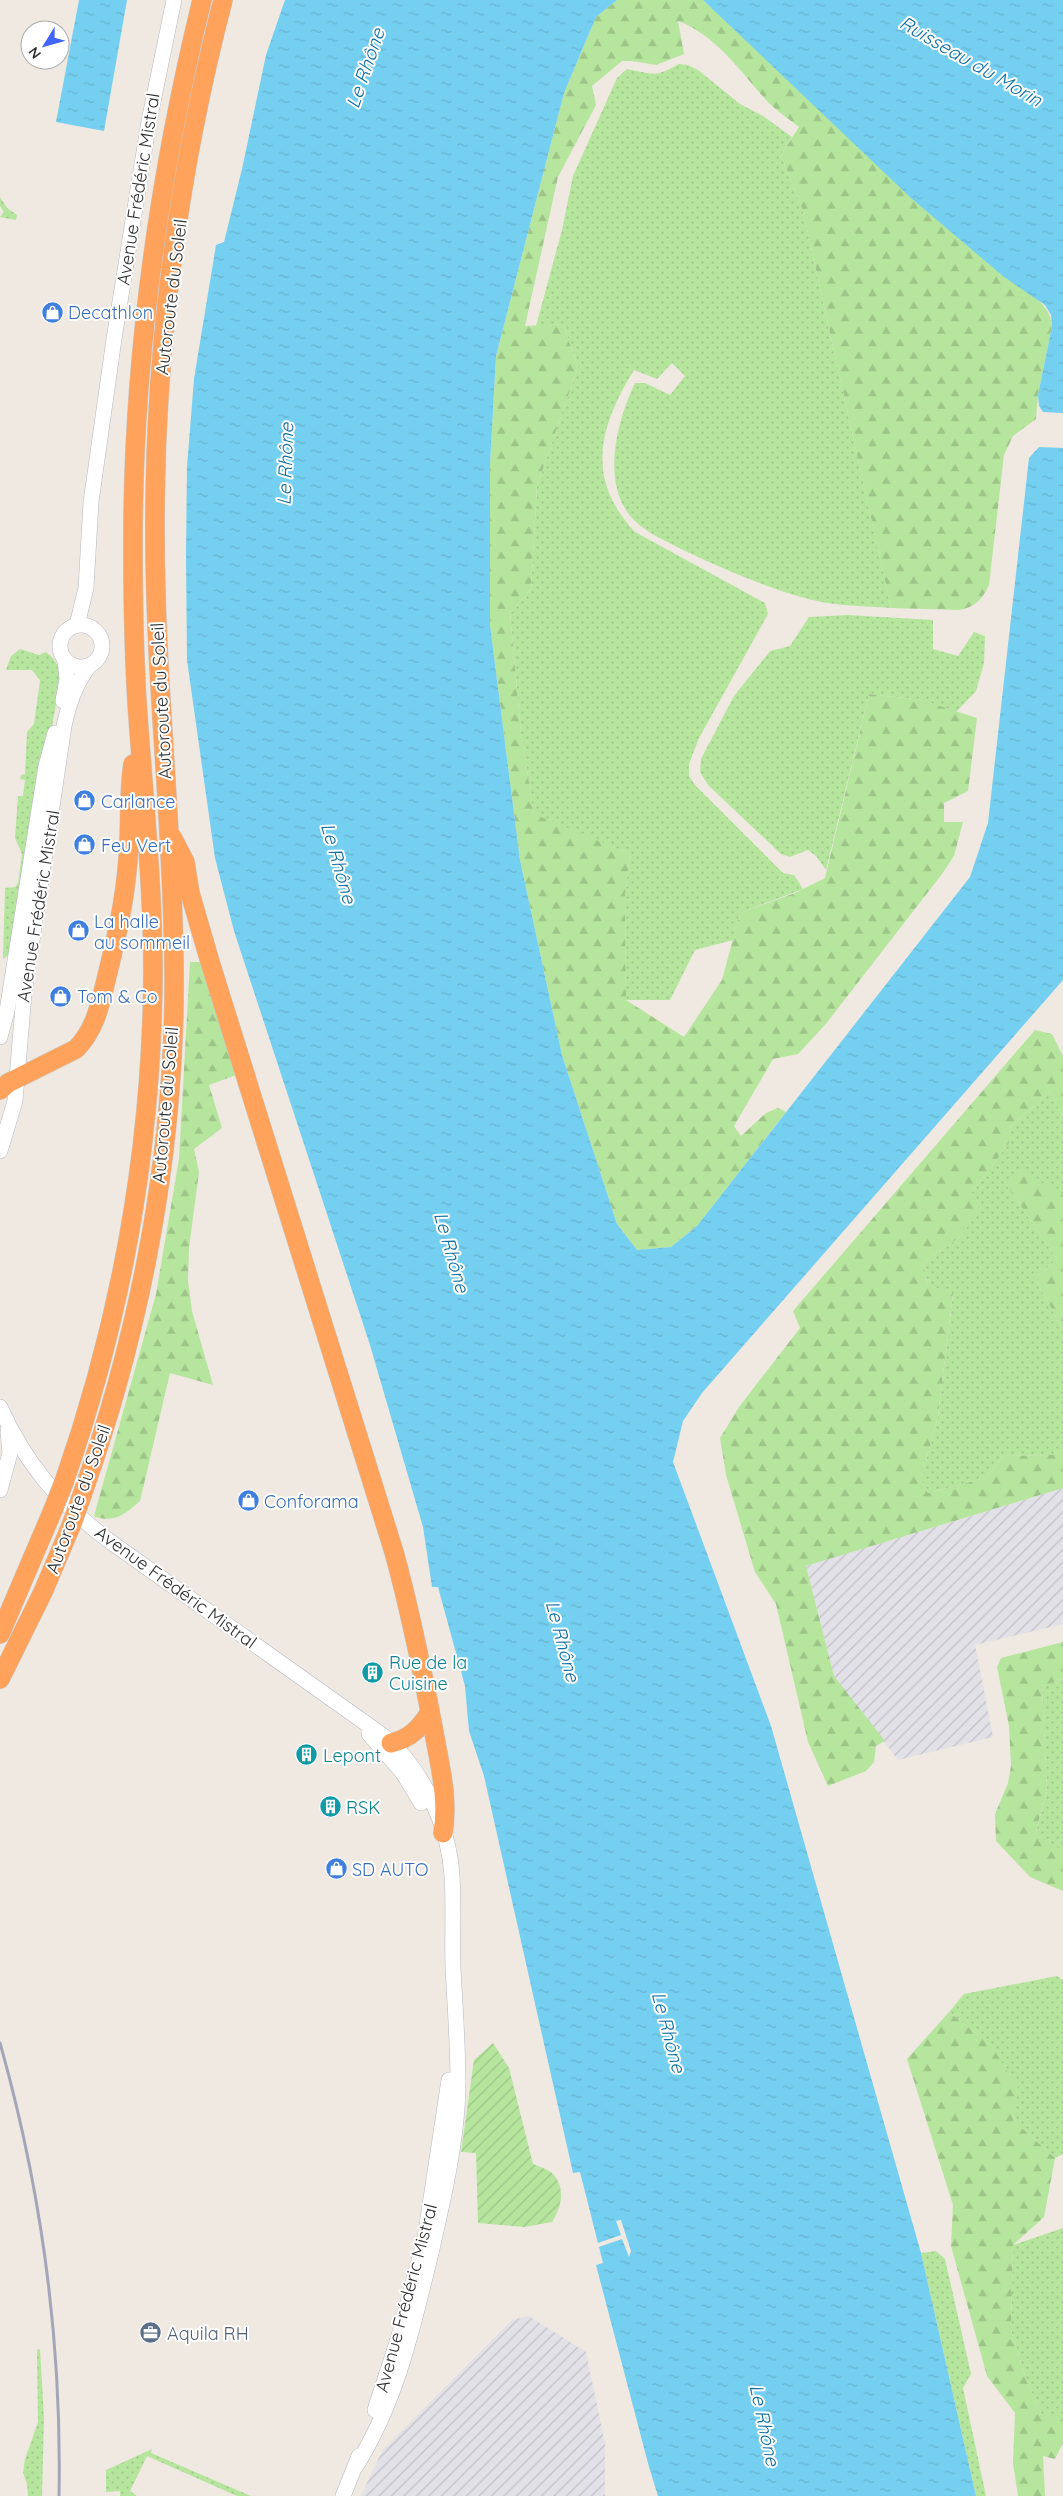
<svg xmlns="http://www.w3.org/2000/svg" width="1063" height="2496" font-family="Quicksand,sans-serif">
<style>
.industrial{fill:url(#industrial-furrows)}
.grass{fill:url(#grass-dots)}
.forest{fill:url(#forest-firs)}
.garden{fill:url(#garden-furrows)}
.water{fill:url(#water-ripples)}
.pier{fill:#efe9e1}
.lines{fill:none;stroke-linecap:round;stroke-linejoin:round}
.secondary-casing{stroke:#b4b7c1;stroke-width:16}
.highway-casing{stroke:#c9c9c9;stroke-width:20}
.secondary{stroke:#fff;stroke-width:15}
.highway{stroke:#ffa35c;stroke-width:19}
.rail{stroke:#a3a6b8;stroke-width:3}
.highway-bridge-casing{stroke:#c9c9c9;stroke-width:20;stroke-linecap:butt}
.highway-bridge{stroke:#ffa35c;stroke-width:19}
.labels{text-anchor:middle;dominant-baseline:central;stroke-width:4;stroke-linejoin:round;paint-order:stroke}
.street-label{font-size:18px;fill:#2e2e2e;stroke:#fff}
.shop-label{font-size:18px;fill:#366cbe;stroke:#fff;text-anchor:start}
.culture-label{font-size:18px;fill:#0d838f;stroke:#fff;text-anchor:start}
.service-label{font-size:18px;fill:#4e5e75;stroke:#fff;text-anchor:start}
.water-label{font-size:19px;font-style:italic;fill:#0d6fa3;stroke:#fff}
</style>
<defs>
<pattern id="industrial-furrows" width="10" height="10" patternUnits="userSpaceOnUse" patternTransform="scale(1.25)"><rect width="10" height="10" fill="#e3e1e8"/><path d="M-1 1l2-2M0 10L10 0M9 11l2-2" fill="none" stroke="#c3c1c7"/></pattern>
<pattern id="grass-dots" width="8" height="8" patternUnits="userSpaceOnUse" patternTransform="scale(1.25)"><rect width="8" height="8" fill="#b6e59e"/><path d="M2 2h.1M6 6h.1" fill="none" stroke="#9dc588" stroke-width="1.8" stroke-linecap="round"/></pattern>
<pattern id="forest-firs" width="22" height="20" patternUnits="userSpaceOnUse" patternTransform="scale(1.25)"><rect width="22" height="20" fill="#b6e59e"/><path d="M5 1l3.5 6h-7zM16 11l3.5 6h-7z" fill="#9dc588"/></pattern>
<pattern id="garden-furrows" width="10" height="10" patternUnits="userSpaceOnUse" patternTransform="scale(1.25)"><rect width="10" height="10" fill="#b6e59e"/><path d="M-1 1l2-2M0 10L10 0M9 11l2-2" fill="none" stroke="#9dc588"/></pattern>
<pattern id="water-ripples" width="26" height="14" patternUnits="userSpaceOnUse" patternTransform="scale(1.25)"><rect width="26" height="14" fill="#75cff0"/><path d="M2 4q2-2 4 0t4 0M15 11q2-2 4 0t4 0" fill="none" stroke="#66b2ce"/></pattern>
</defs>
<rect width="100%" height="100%" fill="#efe9e1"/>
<g class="industrial">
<polygon points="1063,1488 1063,1624 975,1645 993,1737 898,1760 834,1676 806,1566"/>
<polygon points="529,2316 586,2352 605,2444 605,2496 361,2496 382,2451 512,2320"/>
</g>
<g class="grass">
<path d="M679,64L688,65L698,70L740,104L763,116L792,137L781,155L803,211L891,608C865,606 837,606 812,600C767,588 723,569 681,549C665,540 646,533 633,519C600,484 617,421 635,383H645L670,395L685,376L672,363L657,379L634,370C599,427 585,479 635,532L765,603L768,614L699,738L689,764V776L695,785L783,873L794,875L803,889L740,913L733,940L695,950L670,1000H626L625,896L630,854L534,815L521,733L510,613L531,589L537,486L578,367L563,324L536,326L562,230L573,176L617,78L627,69C654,74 654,78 679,64Z"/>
<polygon points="0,197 7,208 17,215 16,220 0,217 4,212 0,206"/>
<polygon points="847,615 933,620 933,649 958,656 974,632 985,636 984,663 976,691 956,712 921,700 869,694 826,870 816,856 808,850 790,857 781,854 708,785 700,772 701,759 734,696 770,651 790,646 809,617"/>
<path d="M20,649L39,655L46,652C60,662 60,672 59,688L10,954L3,959L5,888L15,887L18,883L22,854L15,838L18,796H23L25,780L20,779L21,775L25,774L27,732L34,724L40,680L32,670H6L11,656Z"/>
<polygon points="1051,1091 1063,1118 1063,1195 1004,1181 1057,1259 1035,1279 1063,1329 1063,1450 1052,1455 1003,1456 985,1478 928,1493 921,1480 938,1416 953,1294 928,1285 923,1263 963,1235 972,1192 1009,1143 1009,1128"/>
<polygon points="1063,1679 1063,1852 1036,1832 1047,1791 1042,1686"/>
<polygon points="1057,1976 1063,1980 1063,2154 1055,2158 1013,2120 1017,2088 991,2045 949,2012 964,1994"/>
<polygon points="1063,2228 1063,2416 1042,2416 1026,2379 1011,2330 1013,2245"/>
<polygon points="936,2251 945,2259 971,2374 963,2388 986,2496 976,2496 921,2253"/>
<polygon points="40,2349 44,2418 42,2496 28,2496 27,2484 23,2473 25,2459 38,2422 37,2350"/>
<polygon points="152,2449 151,2453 251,2496 237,2496 147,2456 130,2491 137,2496 120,2496 120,2491 106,2492 106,2470"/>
</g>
<g class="forest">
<path d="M617,0H703L1004,277C1024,290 1050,301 1052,326L1038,395L1036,419L1013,436L1004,455L989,585C982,600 975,607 959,610L891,608L803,211L781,155L799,127C788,118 775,110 766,100C740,71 716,35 678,21L684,54L656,65L632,61H622L592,86L596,105L558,177L525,326L563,324L578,367L537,486L531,589L510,613L521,733L534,814L630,854L625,896L626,1000L684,1037L722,980L740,913L795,893L825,878L869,694L921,700L977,718L968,791L944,803V822H963L954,856L942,874L825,1025L798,1054L773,1059L734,1126L741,1136L766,1113L778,1108L786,1112L697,1226L671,1247L637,1250L617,1224L562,1055L520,860L490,625V465L496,356L564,93L596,17Z"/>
<path d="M190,962H201L236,1075L209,1085L222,1128L194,1149L199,1172L189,1248L188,1281L192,1311L213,1385L170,1373L140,1501C125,1514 114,1524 94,1516L156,1294L179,1159Z"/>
<polygon points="1035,1030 1052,1034 1063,1056 1063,1118 1051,1091 1009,1128 1009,1143 972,1192 979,1206 963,1235 923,1263 928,1285 953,1293 938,1416 921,1480 928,1493 985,1478 1003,1456 1052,1455 1063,1450 1063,1488 806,1566 834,1676 885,1741 876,1746 874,1762 866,1771 828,1786 808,1742 776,1604 755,1572 726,1475 720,1438 739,1407 800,1328 793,1311"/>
<polygon points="1022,1171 1063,1195 1063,1329 1035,1279 1057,1259 1004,1181"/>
<polygon points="1063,1642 1063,1679 1042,1686 1047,1791 1036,1831 1063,1852 1063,1891 1030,1877 996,1841 995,1814 1008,1783 1011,1766 1009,1726 997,1667 1001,1658"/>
<polygon points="949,2012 991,2045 1018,2088 1013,2120 1055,2158 1044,2217 1013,2245 1011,2330 1026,2379 1042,2416 1063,2416 1063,2443 1055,2459 1043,2456 1045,2496 1018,2496 1013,2463 1015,2413 987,2376 951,2246 953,2205 907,2059"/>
</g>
<path class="garden" d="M493,2043L509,2068L533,2164C538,2166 547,2169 552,2173C566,2187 562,2207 552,2222L524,2227L478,2223L476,2153L461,2152L474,2060Z"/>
<g class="water">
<polygon points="79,0 127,0 104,131 56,122"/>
<polygon points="285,0 617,0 596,17 564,93 496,356 490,465 490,625 520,860 562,1055 617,1224 637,1250 671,1247 697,1226 970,877 988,823 1029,458 1039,447 1063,448 1063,980 702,1393 683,1421 673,1462 771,1726 921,2253 976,2496 658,2496 649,2467 596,2265 603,2263 580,2172 573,2173 484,1776 469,1731 465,1686 438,1587 432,1587 423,1527 370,1345 234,931 215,858 187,660 186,555 187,467 194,379 216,245 224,242 242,169 266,55"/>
<polygon points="703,0 1063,0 1063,413 1043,412 1039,406 1038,395 1052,326 1051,315 1045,305 1004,277 911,198"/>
</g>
<polygon class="pier" points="621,2220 631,2251 629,2257 622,2239 596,2248 595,2244 621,2235 616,2221"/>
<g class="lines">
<defs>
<g id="secondary">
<circle cx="81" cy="646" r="21"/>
<polyline points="77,625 86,588 91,502 114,339 149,121 174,0"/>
<polyline points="63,701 67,679 65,660"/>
<polyline points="0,1037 7,1011 46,766 55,733"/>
<path d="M0,1151L15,1101L24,994L64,726C69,703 75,685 89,666"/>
<path d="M0,1407C26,1464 58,1502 108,1540L385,1737C423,1770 449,1826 452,1876C454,1906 452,1938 453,1968C455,2006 458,2045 458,2083C458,2137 443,2201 431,2253C413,2327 397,2401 356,2466"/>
<polyline points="0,1490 10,1453 8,1431"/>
<polyline points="369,1734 403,1773 421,1803"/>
<polyline points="375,2410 399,2336 425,2238 449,2080"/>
<polyline points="343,2496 359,2456"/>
</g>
<g id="highway">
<path d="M172,837L185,862L190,893L210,962L394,1552C410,1610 422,1669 433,1727C439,1762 449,1798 443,1833"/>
<path d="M0,1090L8,1083L76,1049C95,1030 100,1005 106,980C116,940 125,901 128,859C131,828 128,795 133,764"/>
<path d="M64,1482C121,1319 152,1146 153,973C153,882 143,792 137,702C134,652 133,602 133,552C132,366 158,180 202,0"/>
<path d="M81,1498C141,1330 176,1148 174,969C173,824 155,680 155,535C154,356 178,173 223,0"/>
<polyline points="0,1634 53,1510"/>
<polyline points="0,1679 43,1592 71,1526"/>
<path d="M391,1743C410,1739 421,1727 430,1712"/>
</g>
</defs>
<use href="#secondary" class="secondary-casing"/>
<use href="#highway" class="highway-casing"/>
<use href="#secondary" class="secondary"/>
<use href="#highway" class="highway"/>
<path class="rail" d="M0,2043C42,2192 62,2341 59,2496"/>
<defs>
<g id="highway-bridge">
<polyline points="53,1510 64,1482"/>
<polyline points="71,1526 81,1498"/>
</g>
</defs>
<use href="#highway-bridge" class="highway-bridge-casing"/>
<use href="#highway-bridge" class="highway-bridge"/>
</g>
<defs>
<symbol id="shop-disc" viewBox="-11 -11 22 22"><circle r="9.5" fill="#3f7fe0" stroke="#fff"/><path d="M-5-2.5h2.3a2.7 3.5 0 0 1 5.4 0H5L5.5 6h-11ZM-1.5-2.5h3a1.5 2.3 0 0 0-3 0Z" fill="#fff"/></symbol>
<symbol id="building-disc" viewBox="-11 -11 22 22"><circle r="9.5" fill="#0f9aa8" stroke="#fff"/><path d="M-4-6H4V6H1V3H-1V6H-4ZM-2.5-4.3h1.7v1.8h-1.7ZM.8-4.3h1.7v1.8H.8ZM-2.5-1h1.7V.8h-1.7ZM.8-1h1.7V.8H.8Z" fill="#fff"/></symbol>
<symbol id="office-disc" viewBox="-11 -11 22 22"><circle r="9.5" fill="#5c6f8a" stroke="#fff"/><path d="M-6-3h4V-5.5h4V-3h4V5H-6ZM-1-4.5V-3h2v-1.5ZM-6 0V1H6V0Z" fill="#fff"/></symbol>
</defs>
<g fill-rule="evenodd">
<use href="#shop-disc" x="40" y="300" width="25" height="25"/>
<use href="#shop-disc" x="72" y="788" width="25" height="25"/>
<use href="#shop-disc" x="72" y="832" width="25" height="25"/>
<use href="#shop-disc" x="66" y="918" width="25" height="25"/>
<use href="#shop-disc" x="48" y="984" width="25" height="25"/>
<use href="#shop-disc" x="236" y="1488" width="25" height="25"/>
<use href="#building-disc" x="360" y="1660" width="25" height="25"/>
<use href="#building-disc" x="294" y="1742" width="25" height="25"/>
<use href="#building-disc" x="318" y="1794" width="25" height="25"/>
<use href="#shop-disc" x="324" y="1856" width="25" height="25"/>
<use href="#office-disc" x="138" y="2320" width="25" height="25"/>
</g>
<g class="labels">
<g class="street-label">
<text transform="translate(138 189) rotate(-81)">Avenue Frédéric Mistral</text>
<text transform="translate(171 297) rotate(-83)">Autoroute du Soleil</text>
<text transform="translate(161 701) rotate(-93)">Autoroute du Soleil</text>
<text transform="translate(38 906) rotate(-81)">Avenue Frédéric Mistral</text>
<text transform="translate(165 1105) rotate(-85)">Autoroute du Soleil</text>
<text transform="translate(78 1499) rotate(-70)">Autoroute du Soleil</text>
<text transform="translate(176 1587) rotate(36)">Avenue Frédéric Mistral</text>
<text transform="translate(406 2298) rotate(-75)">Avenue Frédéric Mistral</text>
</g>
<g class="shop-label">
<text x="68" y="312">Decathlon</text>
<text x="101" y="801">Carlance</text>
<text x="101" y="845">Feu Vert</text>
<text x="94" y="921">La halle<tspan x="94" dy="21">au sommeil</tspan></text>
<text x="77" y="996">Tom &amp; Co</text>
<text x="264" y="1501">Conforama</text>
<text x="352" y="1869">SD AUTO</text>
</g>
<g class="culture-label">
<text x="389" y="1662">Rue de la<tspan x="389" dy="21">Cuisine</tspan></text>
<text x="323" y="1755">Lepont</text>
<text x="346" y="1807">RSK</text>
</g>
<g class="service-label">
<text x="167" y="2333">Aquila RH</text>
</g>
<g class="water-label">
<text transform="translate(971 61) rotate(30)">Ruisseau du Morin</text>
<text transform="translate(365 68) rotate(-71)">Le Rhône</text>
<text transform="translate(285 464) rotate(-88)">Le Rhône</text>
<text transform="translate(339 863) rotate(74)">Le Rhône</text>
<text transform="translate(452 1252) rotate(74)">Le Rhône</text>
<text transform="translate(563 1641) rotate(75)">Le Rhône</text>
<text transform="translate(669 2032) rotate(75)">Le Rhône</text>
<text transform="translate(765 2425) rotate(78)">Le Rhône</text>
</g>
</g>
<g transform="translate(45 45) rotate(233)"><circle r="24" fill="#ffffff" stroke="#ababab"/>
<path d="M0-4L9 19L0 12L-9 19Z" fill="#4264fb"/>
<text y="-8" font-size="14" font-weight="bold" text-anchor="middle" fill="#2e2e2e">N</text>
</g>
</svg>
